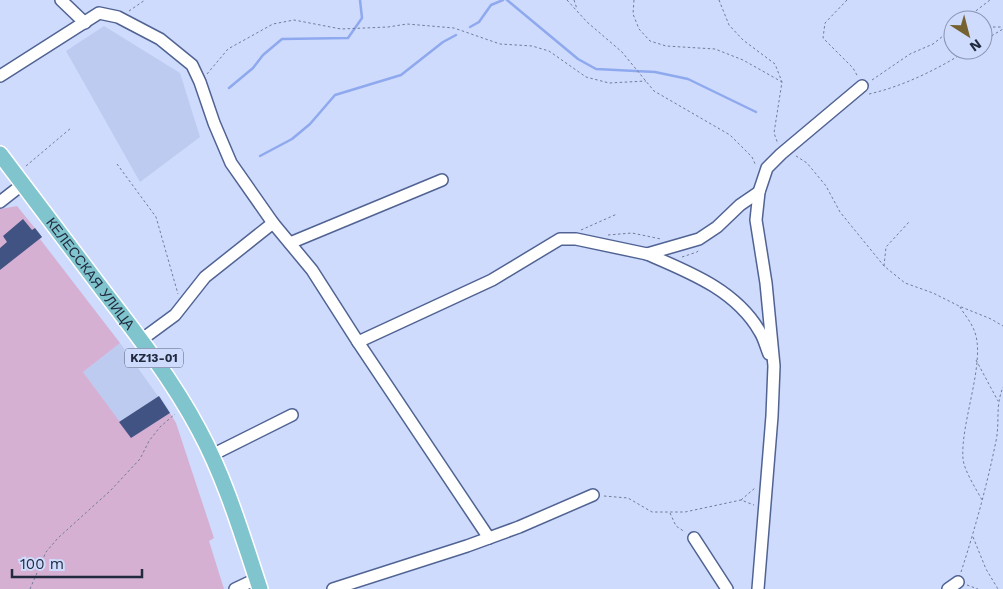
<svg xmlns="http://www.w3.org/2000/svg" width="1003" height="589" font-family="'Work Sans',sans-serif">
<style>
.built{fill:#bdcbf0}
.green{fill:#d5b0d3}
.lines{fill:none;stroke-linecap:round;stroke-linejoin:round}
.stream{stroke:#8fa9ef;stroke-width:2.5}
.building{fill:#415382}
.minor-casing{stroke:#506393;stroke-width:14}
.major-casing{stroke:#fff;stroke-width:18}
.path{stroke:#727c97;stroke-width:1;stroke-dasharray:2.5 2.5;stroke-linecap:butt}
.minor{stroke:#fff;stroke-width:11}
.major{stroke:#80c4cd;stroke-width:15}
.labels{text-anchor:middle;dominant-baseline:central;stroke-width:5;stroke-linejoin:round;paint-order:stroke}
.shield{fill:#cedbfd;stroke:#565f78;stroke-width:1}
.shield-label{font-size:12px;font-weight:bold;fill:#222a3f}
.street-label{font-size:14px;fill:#222a3f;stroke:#cedbfd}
</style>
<rect width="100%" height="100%" fill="#cedbfd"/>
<g class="built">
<polygon points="104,26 180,73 200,137 140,182 66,51"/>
<polygon points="120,343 170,413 131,438 83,372"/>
</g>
<polygon class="green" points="17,206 42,237 40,239 120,343 83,372 131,437 170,413 176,423 214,538 209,541 224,589 0,589 0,209"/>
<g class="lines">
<g class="stream">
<polyline points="507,0 578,59 596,69 655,72 688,79 756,112"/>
<polyline points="470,27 479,22 491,5 503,0"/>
<polyline points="229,88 253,68 263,55 282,39 348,38 362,18 360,0"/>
<polyline points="260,156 292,139 310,124 335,95 401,75 443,42 456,35"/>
</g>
</g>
<g class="building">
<polygon points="23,219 32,230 35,228 42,237 0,270 0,248 7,242 3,236"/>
<polygon points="159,396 170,413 131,438 119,422"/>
</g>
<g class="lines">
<defs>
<g id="minor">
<polyline points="61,0 85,23"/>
<polyline points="0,76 99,13 118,17 160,39 192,65 200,82 214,123 231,163 273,223 312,270 358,342 489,538"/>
<polyline points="0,202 23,184"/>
<polyline points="290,243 442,180"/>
<path d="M647,254C689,272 736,290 760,332C764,338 766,347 769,354"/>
<polyline points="141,340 175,315 205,277 273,223"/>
<polyline points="358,342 492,280 560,239 576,239 647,254 699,239 717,227 740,205 759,192"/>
<polyline points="212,455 292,415"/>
<polyline points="694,538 727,589"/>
<polyline points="235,589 256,579"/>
<polyline points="333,589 467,546 519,527 593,495"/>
<polyline points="758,589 772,416 774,366 766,283 756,220 759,192 767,168 781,154 862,86"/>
<polyline points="948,589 958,582"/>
</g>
<g id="major">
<path id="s1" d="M0,154C35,200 70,246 105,293C139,337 173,381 199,430C226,480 242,535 260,589"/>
</g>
</defs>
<use href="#minor" class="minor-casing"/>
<use href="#major" class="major-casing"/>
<g class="path">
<polyline points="567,0 587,22 622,52 654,91 730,135 752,157 756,166"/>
<polyline points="574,0 577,9"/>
<polyline points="634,0 633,14 639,29 650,41 666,46 715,49 743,60 782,82"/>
<polyline points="719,0 729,25 743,40 775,64 782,82 774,133 778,144"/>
<polyline points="847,0 825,23 823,38 853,68 858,77"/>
<polyline points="129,11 145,0"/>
<polyline points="964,20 990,0"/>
<polyline points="983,27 1003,27"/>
<polyline points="983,41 1003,29"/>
<polyline points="207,74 228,49 273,24 294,20 341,29 388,27 407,24 454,28 500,44 532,46 549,51 586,77 609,83 646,81"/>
<polyline points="872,80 910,54 933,44 953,28"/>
<path d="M869,94C904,86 938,69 968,50"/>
<polyline points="796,156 807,163 826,186 840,212 884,266 905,283 933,293 959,306 991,319 1003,326"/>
<polyline points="117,164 156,217 178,294"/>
<polyline points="26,166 71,128"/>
<polyline points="581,230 617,214"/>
<polyline points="608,235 632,233 661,239"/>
<polyline points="682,257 697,252 700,249"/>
<polyline points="884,266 886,247 909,222"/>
<path d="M960,307C964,314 971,322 974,330C987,360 960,423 963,459C964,470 976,489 982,500"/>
<polyline points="976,360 998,401"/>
<polyline points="604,496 628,498 652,512 685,512 741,500 754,505"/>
<polyline points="741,500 755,488"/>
<polyline points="670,513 676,526 685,532"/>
<polyline points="973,537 986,569 998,589"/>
<path d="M961,572C975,529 987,485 996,441C1000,421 995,407 1003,387"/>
<polyline points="967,585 978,589"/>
<polyline points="30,589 46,552 58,538 110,491 140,459 149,441 160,427 175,414"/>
</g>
<use href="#minor" class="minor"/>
<use href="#major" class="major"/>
</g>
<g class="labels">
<rect class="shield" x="125" y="348.5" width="58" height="19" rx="4"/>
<g class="shield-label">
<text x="154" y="358">KZ13-01</text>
</g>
<g class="street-label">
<text stroke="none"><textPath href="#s1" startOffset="150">КЕЛЕССКАЯ УЛИЦА</textPath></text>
</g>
</g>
<g transform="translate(968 35) rotate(144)"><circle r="24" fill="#cedbfd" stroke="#8994b1"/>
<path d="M0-4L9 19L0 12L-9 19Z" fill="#766231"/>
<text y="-8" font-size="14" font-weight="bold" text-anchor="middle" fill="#222a3f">N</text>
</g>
<path d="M12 569v8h130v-8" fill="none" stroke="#222a3f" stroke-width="2.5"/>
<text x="20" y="569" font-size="15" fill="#222a3f" stroke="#cedbfd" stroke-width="4" paint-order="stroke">100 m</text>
</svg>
